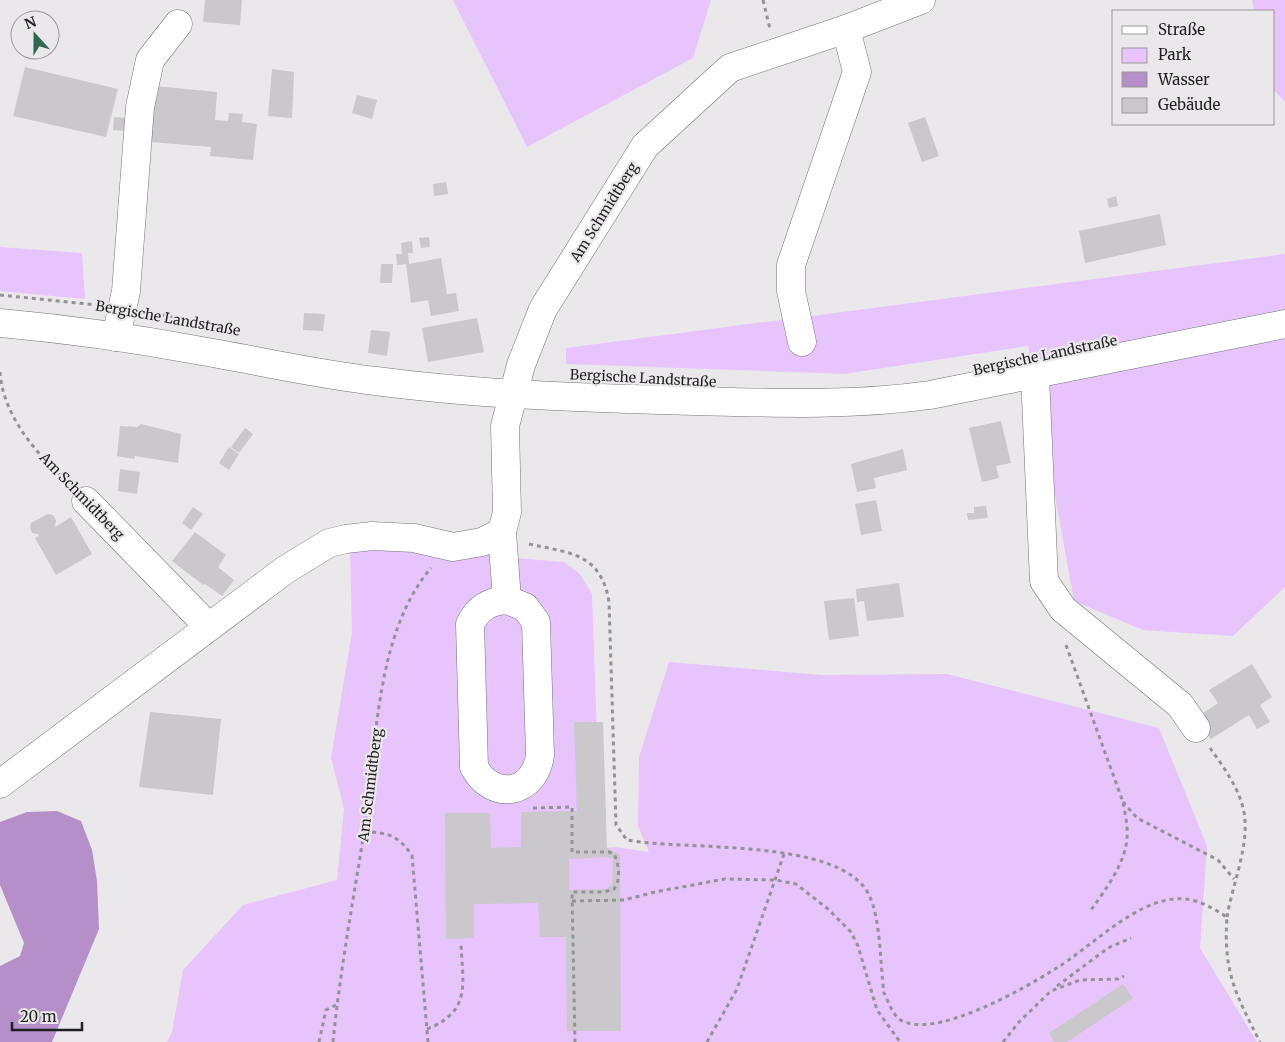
<svg xmlns="http://www.w3.org/2000/svg" width="1285" height="1042" font-family="Merriweather,serif">
<style>
.green{fill:#e8c4fc}
.water{fill:#b590c8}
.building{fill:#cac8cc;fill-rule:evenodd}
.lines{fill:none;stroke-linecap:round;stroke-linejoin:round}
.minor-casing{stroke:#747175;stroke-width:29}
.major-casing{stroke:#747175;stroke-width:29}
.path{stroke:#949295;stroke-width:3;stroke-dasharray:4 4;stroke-linecap:butt}
.minor{stroke:#fff;stroke-width:28}
.major{stroke:#fff;stroke-width:28}
.labels{text-anchor:middle;dominant-baseline:central;stroke-width:4.5;stroke-linejoin:round;paint-order:stroke}
.street-label{font-size:14px;fill:#1f1e20;stroke:#ebe8ec}
</style>
<rect width="100%" height="100%" fill="#ebe8ec"/>
<g class="green">
<polygon points="453,0 711,0 693,58 527,147"/>
<polygon points="1252,0 1285,0 1285,102 1274,90 1274,11 1254,11"/>
<polygon points="0,247 82,253 85,299 0,291"/>
<polygon points="1285,254 1285,587 1233,636 1143,630 1074,601 1028,346 844,374 566,364 566,348"/>
<polygon points="370,546 564,562 580,574 592,594 601,848 615,847 649,852 638,826 639,757 669,662 822,675 947,674 1159,728 1207,846 1200,948 1257,1042 167,1042 172,1032 183,970 243,905 337,880 344,809 331,758 352,633 350,550"/>
</g>
<polygon class="water" points="57,811 81,821 92,850 97,881 99,929 52,1042 0,1042 0,966 20,956 24,943 0,885 0,822 27,812"/>
<g class="building">
<polygon points="205,0 242,0 240,25 203,22"/>
<polygon points="25,67 118,89 106,137 13,116"/>
<polygon points="272,69 294,72 292,118 268,116"/>
<polygon points="155,86 217,92 215,120 228,121 229,113 243,114 242,122 257,124 253,160 210,156 211,147 150,142"/>
<polygon points="357,95 377,100 372,119 352,113"/>
<polygon points="114,117 127,118 126,131 113,130"/>
<polygon points="925,117 939,156 922,162 908,123"/>
<polygon points="446,182 448,194 434,196 433,184"/>
<polygon points="1116,196 1118,206 1109,208 1107,199"/>
<polygon points="1160,214 1166,245 1085,263 1079,231"/>
<polygon points="429,237 430,247 421,248 419,238"/>
<polygon points="412,241 413,253 408,253 409,264 441,258 447,294 456,293 459,311 431,316 428,300 411,303 406,264 397,265 396,254 402,254 401,243"/>
<polygon points="381,264 393,264 392,283 380,283"/>
<polygon points="304,313 325,314 323,331 303,330"/>
<polygon points="477,318 484,352 428,362 422,328"/>
<polygon points="371,330 390,332 387,356 368,353"/>
<polygon points="1001,421 1011,463 996,466 999,478 982,482 969,428"/>
<polygon points="141,424 181,434 178,463 135,456 134,459 117,456 120,426 137,427"/>
<polygon points="245,428 253,434 239,453 231,447"/>
<polygon points="229,447 239,454 229,470 219,463"/>
<polygon points="903,449 907,470 874,478 876,488 857,492 851,464"/>
<polygon points="120,469 140,472 137,494 118,491"/>
<polygon points="876,500 882,531 861,535 855,504"/>
<polygon points="986,506 988,518 968,520 967,513 974,513 974,507"/>
<polygon points="193,507 203,514 191,530 182,523"/>
<polygon points="48,514 53,515 56,520 55,527 71,517 92,554 56,575 35,538 39,536 38,534 32,533 30,528 31,523"/>
<polygon points="195,532 226,555 218,567 234,580 222,596 205,584 203,585 172,561"/>
<polygon points="899,583 904,617 867,621 864,601 857,602 856,589"/>
<polygon points="854,598 859,636 829,640 824,601"/>
<polygon points="1252,664 1272,697 1260,705 1270,722 1257,729 1249,715 1211,739 1196,718 1218,703 1209,690"/>
<polygon points="150,712 221,719 213,795 139,787"/>
<path d="M574,722H603L607,848L620,855L621,1031H567L566,937H540L538,903L474,904V938L446,939L445,813H490L491,848L521,847V812L577,811ZM608,857L613,859L612,884L606,889L569,890V859Z"/>
<polygon points="1123,984 1133,998 1067,1042 1054,1042 1049,1033"/>
</g>
<g class="lines">
<defs>
<g id="minor">
<polyline points="116,337 126,291 140,107 150,60 178,24"/>
<polyline points="802,342 791,291 791,265 857,72 846,29"/>
<polyline points="1035,375 1044,581 1063,609 1180,705 1196,728"/>
<polyline points="86,501 208,626"/>
<polyline points="502,532 507,600"/>
<path d="M507,600L525,607L536,622L540,755C535,794 493,802 474,767L470,624C478,608 489,601 507,600Z"/>
<polyline points="0,784 285,570 329,543 346,539 372,536 414,538 453,547 482,542 502,532 507,512 505,426 521,365 543,309 645,146 730,68 846,29 921,0"/>
</g>
<path id="major" d="M0,323C66,329 131,338 196,350C256,360 315,374 376,381C481,395 589,398 695,401C774,403 852,406 930,395L1285,324"/>
</defs>
<use href="#minor" class="minor-casing"/>
<use href="#major" class="major-casing"/>
<g class="path">
<polyline points="763,0 770,29"/>
<polyline points="0,295 97,305"/>
<polyline points="147,312 232,329"/>
<path d="M0,372C3,417 38,455 69,484"/>
<path d="M529,544C570,553 601,553 609,602L616,825L627,840C683,851 841,837 869,895C881,919 880,965 884,993C888,1001 892,1013 899,1019C932,1042 1025,988 1055,969C1090,948 1133,902 1175,899C1195,897 1211,907 1227,917C1223,972 1236,995 1260,1042"/>
<path d="M1066,645L1123,802C1125,813 1128,826 1127,837C1126,863 1105,890 1091,910"/>
<path d="M1210,748C1225,769 1244,795 1245,821C1247,851 1232,887 1227,917"/>
<polyline points="1123,802 1137,818 1218,860 1234,879"/>
<path d="M533,808L572,807V852H609L614,854C619,863 621,881 614,889L604,892H572L575,1042"/>
<path d="M364,831C390,834 396,834 412,855L428,1042"/>
<polyline points="572,901 624,900 655,892 725,879 776,880 796,884 828,909 851,932 858,946 877,1010 900,1042"/>
<polyline points="1057,986 1108,948 1131,938"/>
<path d="M427,1029C473,1011 462,982 461,942"/>
<polyline points="319,1042 326,1010 336,1005"/>
<path d="M333,1042C340,971 353,902 364,832C377,748 374,635 431,568"/>
<polyline points="707,1042 737,989 784,854"/>
<polyline points="1003,1042 1019,1022 1051,991 1080,980 1118,979 1124,976"/>
</g>
<use href="#minor" class="minor"/>
<use href="#major" class="major"/>
</g>
<g class="labels">
<g class="street-label">
<text transform="translate(604 212) rotate(-58)">Am Schmidtberg</text>
<text transform="translate(168 318) rotate(10)">Bergische Landstraße</text>
<text transform="translate(1045 355) rotate(-12)">Bergische Landstraße</text>
<text transform="translate(643 378) rotate(3)">Bergische Landstraße</text>
<text transform="translate(82 496) rotate(46)">Am Schmidtberg</text>
<text transform="translate(370 785) rotate(-83)">Am Schmidtberg</text>
</g>
</g>
<rect x="1112" y="10" width="162" height="115" fill="#ebe8ec" stroke="#99979a"/>
<rect x="1122" y="26" width="25" height="8" fill="#ffffff" stroke="#99979a"/>
<text x="1158" y="35" font-size="15" fill="#1f1e20">Straße</text>
<rect x="1122" y="48" width="25" height="15" fill="#e8c4fc" stroke="#99979a"/>
<text x="1158" y="60" font-size="15" fill="#1f1e20">Park</text>
<rect x="1122" y="72" width="25" height="15" fill="#b590c8" stroke="#99979a"/>
<text x="1158" y="85" font-size="15" fill="#1f1e20">Wasser</text>
<rect x="1122" y="98" width="25" height="15" fill="#cac8cc" stroke="#99979a"/>
<text x="1158" y="110" font-size="15" fill="#1f1e20">Gebäude</text>
<g transform="translate(35 35) rotate(339)"><circle r="24" fill="#ebe8ec" stroke="#99979a"/>
<path d="M0-4L9 19L0 12L-9 19Z" fill="#2f674f"/>
<text y="-8" font-size="14" font-weight="bold" text-anchor="middle" fill="#1f1e20">N</text>
</g>
<path d="M12 1022v8h70v-8" fill="none" stroke="#1f1e20" stroke-width="2.5"/>
<text x="20" y="1022" font-size="15" fill="#1f1e20" stroke="#ebe8ec" stroke-width="4" paint-order="stroke">20 m</text>
</svg>
